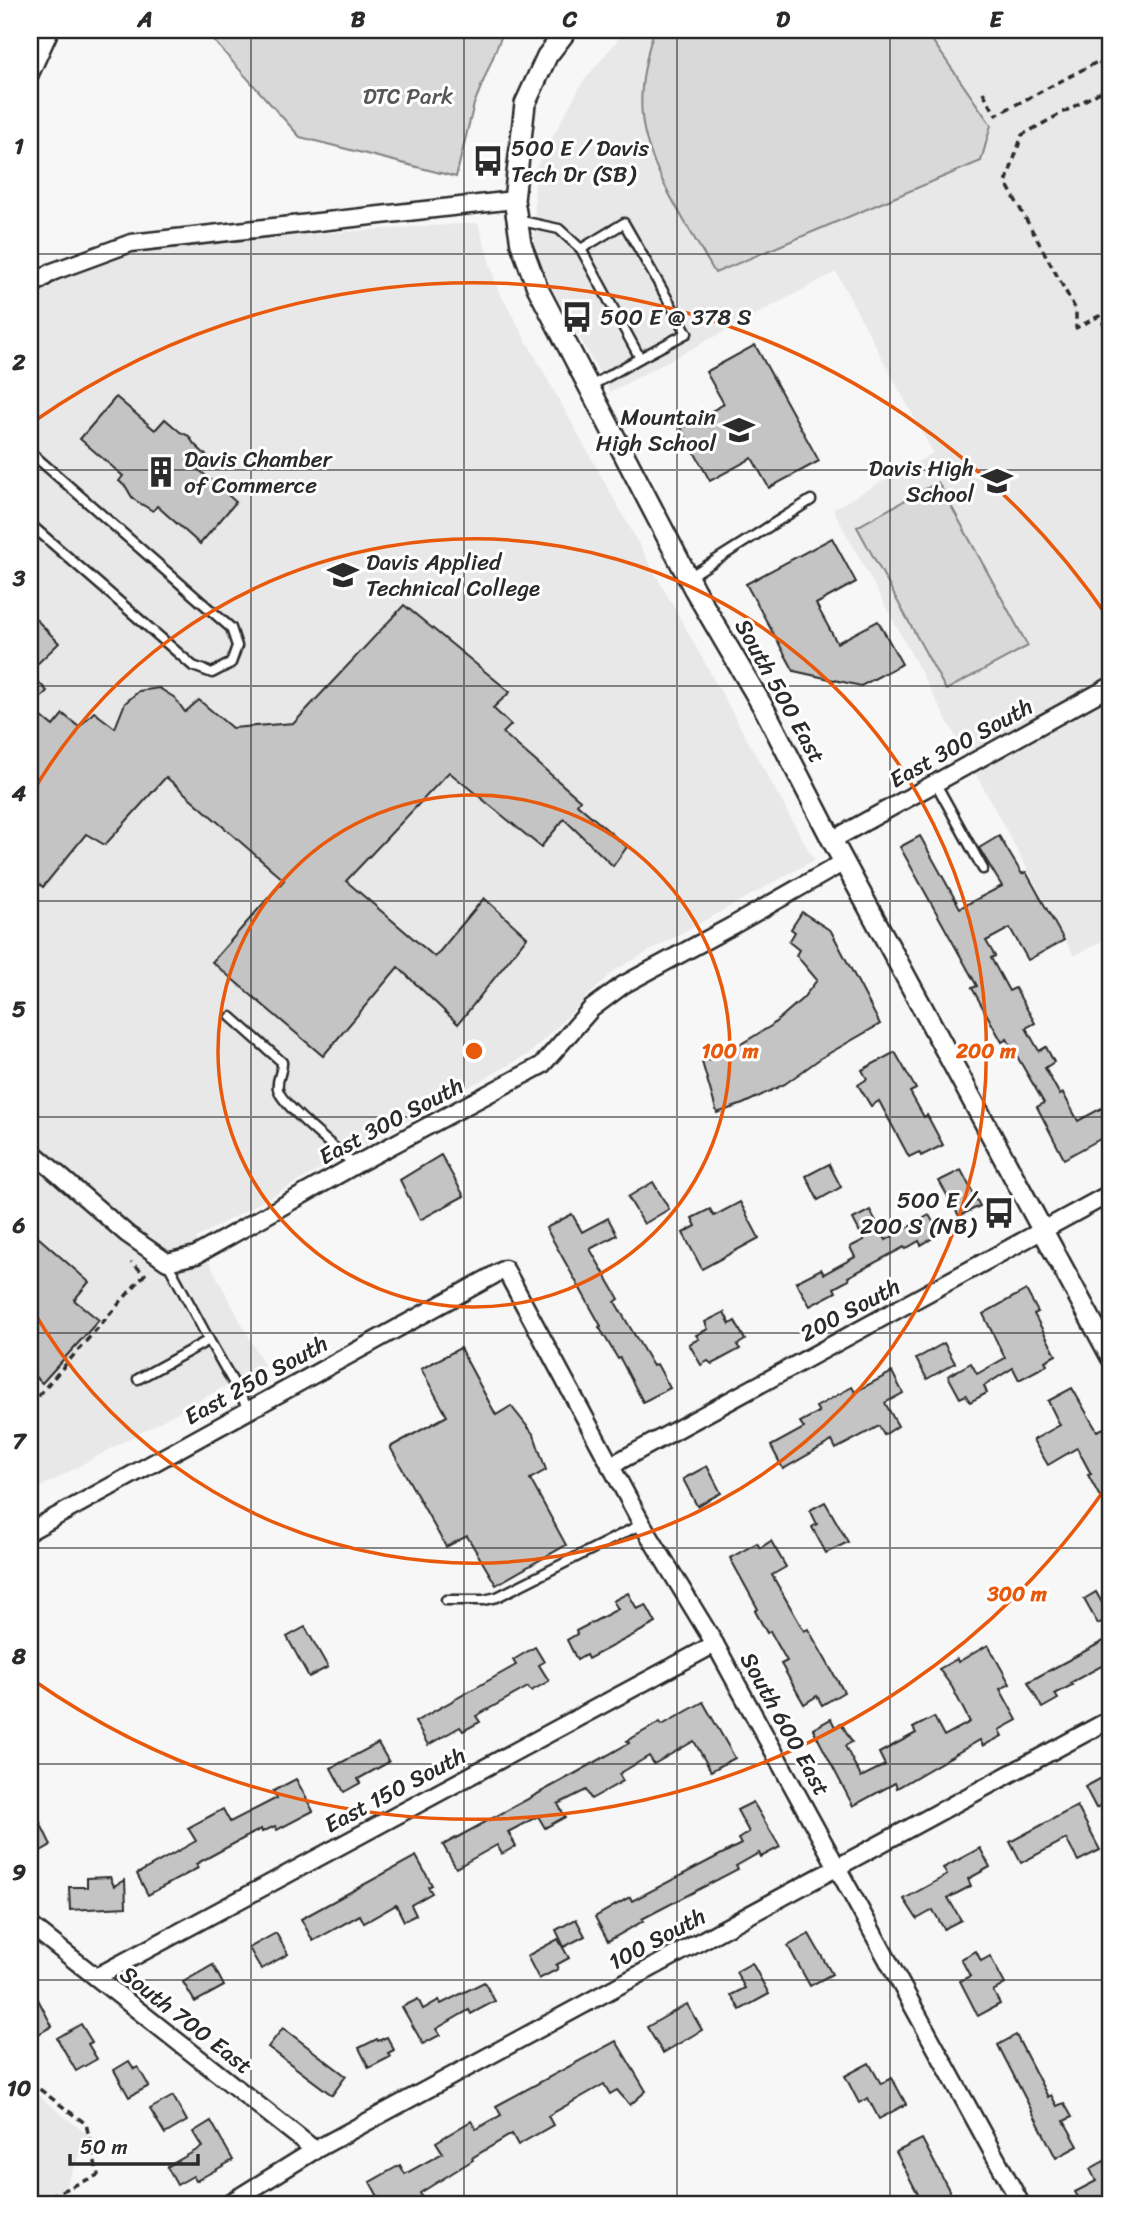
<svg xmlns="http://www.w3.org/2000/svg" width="1141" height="2234" font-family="Sriracha,sans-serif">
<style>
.built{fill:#e8e8e8}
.green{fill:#d9d9d9;stroke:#828282;stroke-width:2}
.building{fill:#c4c4c4;stroke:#2b2b2b;stroke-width:2}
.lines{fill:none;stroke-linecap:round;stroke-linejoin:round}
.service-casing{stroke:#2b2b2b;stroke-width:13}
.minor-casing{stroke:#2b2b2b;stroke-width:21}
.tertiary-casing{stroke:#2b2b2b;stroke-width:24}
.path{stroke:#2b2b2b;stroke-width:3.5;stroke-dasharray:7 5;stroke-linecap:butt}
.service{stroke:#fff;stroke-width:8}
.minor{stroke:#fff;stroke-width:16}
.tertiary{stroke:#fff;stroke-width:19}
.grid{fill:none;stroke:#2b2b2b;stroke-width:2;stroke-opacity:0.55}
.ring{fill:none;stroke:#e8590c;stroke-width:3.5}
.labels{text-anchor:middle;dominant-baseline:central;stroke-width:6;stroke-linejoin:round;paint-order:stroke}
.park-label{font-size:23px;fill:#565656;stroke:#fff}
.poi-label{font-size:23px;fill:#2b2b2b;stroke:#fff;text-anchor:start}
.street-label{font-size:23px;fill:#2b2b2b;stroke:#fff}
.centre{fill:#e8590c;stroke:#fff;stroke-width:3.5}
.ring-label{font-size:21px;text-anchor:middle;font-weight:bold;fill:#e8590c;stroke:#fff;stroke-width:6;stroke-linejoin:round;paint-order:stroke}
.neatline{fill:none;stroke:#2b2b2b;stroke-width:2.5}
.grid-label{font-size:23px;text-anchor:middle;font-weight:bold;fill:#2b2b2b}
</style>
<rect width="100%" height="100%" fill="#f7f7f7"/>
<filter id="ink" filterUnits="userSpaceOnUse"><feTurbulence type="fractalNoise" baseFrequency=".0143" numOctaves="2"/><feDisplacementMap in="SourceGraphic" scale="14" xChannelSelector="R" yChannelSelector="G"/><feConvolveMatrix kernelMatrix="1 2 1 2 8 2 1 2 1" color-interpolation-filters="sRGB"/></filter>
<g filter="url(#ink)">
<g class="built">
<polygon points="626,30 1111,30 1111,936 1074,956 833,509 933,453 836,272 610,392 534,256 535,169 582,83"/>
<polygon points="478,223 498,290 814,860 615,970 529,1054 196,1238 264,1365 30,1493 30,289 47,280 143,245"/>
<polygon points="30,2089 89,2136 57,2204 30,2204"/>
</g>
<g class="green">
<polygon points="204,30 504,30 474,104 456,177 300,137"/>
<path d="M654,30H925L991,125L981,161L715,273C690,229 646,166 642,116C639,89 646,55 654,30Z"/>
<polygon points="938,482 1028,646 946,690 857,527"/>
</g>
<g class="building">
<polygon points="755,345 819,461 769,488 752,458 710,481 681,428 724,404 706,372"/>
<polygon points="116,397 155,430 165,419 180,432 189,436 194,444 208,457 198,469 236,502 200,544 157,506 153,511 133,499 126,487 119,481 123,476 80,439"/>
<polygon points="832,538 856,582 816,604 837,643 878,621 902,664 861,686 794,671 746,584"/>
<polygon points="404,605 510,692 493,708 511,725 503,733 580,800 577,804 627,847 613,866 564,819 541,847 449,772 346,881 435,957 484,898 527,937 458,1024 398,967 323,1056 212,962 284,880 166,777 105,845 86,834 43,887 30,876 30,673 47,691 31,708 53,726 63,714 79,727 94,712 115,728 125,703 139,691 159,688 175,698 185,712 199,700 232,728 294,723"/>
<polygon points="30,613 59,643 30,671"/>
<polygon points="920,836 960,908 1002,886 979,848 999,836 1022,874 1026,872 1064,940 1028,960 1010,928 986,941 995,956 991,958 1009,991 1015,988 1035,1023 1026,1028 1039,1051 1046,1047 1054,1062 1045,1068 1060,1095 1063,1093 1078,1121 1111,1103 1111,1133 1064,1159 1037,1107 1044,1103 1007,1039 1002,1042 972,988 977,986 900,847"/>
<polygon points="802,912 831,931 880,1024 821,1058 785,1084 743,1104 717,1113 702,1062 724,1054 771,1026 803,998 817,980 796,955 799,950 789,942 795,932 791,929"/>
<polygon points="895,1052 916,1089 910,1092 924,1117 927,1115 943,1145 921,1156 919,1152 909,1157 879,1101 871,1106 858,1085 867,1079 862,1070"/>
<polygon points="441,1155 464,1196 420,1220 400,1180"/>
<polygon points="829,1164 841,1187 818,1200 806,1176"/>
<polygon points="961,1170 980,1206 959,1216 939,1181"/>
<polygon points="653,1182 669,1209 644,1224 628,1197"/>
<polygon points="740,1202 759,1238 702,1269 683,1233 696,1226 692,1218 710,1209 714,1216"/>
<polygon points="870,1210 886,1240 929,1215 938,1230 938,1235 921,1245 919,1241 905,1249 904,1247 848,1277 849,1280 834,1288 836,1292 810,1306 796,1282 821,1269 824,1274 855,1257 850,1247 864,1240 853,1219"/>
<polygon points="572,1214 582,1232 608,1218 617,1235 590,1249 619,1299 615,1302 653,1366 657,1364 670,1388 643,1402 620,1358 618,1359 599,1327 601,1326 546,1228"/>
<polygon points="39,1238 89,1282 74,1300 99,1320 42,1383 30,1372 30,1248"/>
<polygon points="1026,1290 1038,1312 1034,1314 1056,1355 1045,1361 1047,1365 1019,1380 1013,1368 984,1386 987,1393 970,1402 966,1395 960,1398 948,1376 971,1363 977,1374 1005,1358 983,1314"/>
<polygon points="724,1312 730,1324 735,1321 745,1340 737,1345 740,1349 712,1364 708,1361 701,1365 689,1344 699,1339 696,1335 708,1329 705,1322"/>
<polygon points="944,1343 955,1363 927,1379 916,1359"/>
<polygon points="460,1348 496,1415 511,1406 534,1435 546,1470 530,1479 566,1545 496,1585 467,1536 446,1547 390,1447 447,1416 421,1369"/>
<polygon points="892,1372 903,1393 885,1403 898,1426 884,1435 879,1426 836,1449 832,1441 783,1469 771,1446 804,1428 800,1422 819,1412 816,1407 852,1387 855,1392"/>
<polygon points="1072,1388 1097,1431 1104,1428 1111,1442 1111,1491 1100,1497 1088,1475 1091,1474 1077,1448 1048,1465 1033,1440 1060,1425 1048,1401"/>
<polygon points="707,1466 721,1493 697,1506 683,1479"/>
<polygon points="825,1502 848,1542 826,1553 812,1527 817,1524 810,1510"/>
<polygon points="771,1541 786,1567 772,1575 804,1631 808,1629 844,1692 822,1705 817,1696 804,1704 781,1664 787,1661 770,1631 767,1633 755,1611 758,1609 730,1558 757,1543 760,1548"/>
<polygon points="1096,1592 1110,1617 1098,1624 1084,1599"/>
<polygon points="628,1593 637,1609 646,1605 656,1623 588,1659 586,1655 577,1660 567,1640 577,1634 576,1631 618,1609 613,1601"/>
<polygon points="305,1627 328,1667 309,1677 287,1637"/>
<polygon points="1111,1637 1111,1661 1070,1683 1072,1685 1055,1694 1058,1699 1042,1708 1028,1682"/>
<polygon points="988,1645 1010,1684 1000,1689 1017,1720 999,1730 1002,1736 983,1746 980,1740 897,1788 895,1783 853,1806 813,1729 831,1719 835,1727 841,1723 852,1742 845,1746 861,1777 885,1765 879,1753 916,1733 913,1728 934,1717 944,1736 970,1722 952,1687 939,1669 957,1659 958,1662"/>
<polygon points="535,1647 544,1662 539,1665 549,1681 531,1691 528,1687 476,1716 480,1722 463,1731 460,1727 428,1745 415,1722 516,1665 513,1660"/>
<polygon points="703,1702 735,1758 711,1771 694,1741 654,1764 649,1756 619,1774 623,1781 591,1799 586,1790 558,1804 565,1817 545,1828 538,1816 508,1832 516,1846 502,1854 497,1845 456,1868 443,1845 576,1773 629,1743 627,1741 660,1722 662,1725"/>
<polygon points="378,1743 389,1762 358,1779 360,1783 344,1792 331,1768"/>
<polygon points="1111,1773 1111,1799 1096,1808 1085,1787"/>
<polygon points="296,1779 313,1811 277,1830 275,1826 262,1832 261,1829 196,1864 198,1868 148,1895 137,1874 196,1841 188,1828 223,1809 230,1822 277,1798 273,1791"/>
<polygon points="30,1802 51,1845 30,1857"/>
<polygon points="753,1802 780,1847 761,1857 759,1853 736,1866 738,1869 642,1919 643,1921 608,1941 595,1917 630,1897 632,1901 741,1844 738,1839 749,1832 737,1810"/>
<polygon points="1077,1806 1100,1850 1078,1861 1066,1839 1021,1863 1010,1842"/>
<polygon points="980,1848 990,1867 968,1879 971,1886 948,1898 961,1920 944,1929 933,1910 917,1919 904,1899 947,1875 943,1868"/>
<polygon points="416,1856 432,1885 428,1887 432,1893 411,1905 416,1915 404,1921 396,1905 364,1923 360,1915 313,1941 301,1919"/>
<polygon points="110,1877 114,1886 125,1880 126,1907 70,1910 69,1887 87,1887 87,1878"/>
<polygon points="576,1919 585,1936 564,1947 556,1930"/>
<polygon points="276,1933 288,1954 261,1969 249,1948"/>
<polygon points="809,1934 832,1974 810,1986 788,1946"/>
<polygon points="558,1939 569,1958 556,1965 558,1969 539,1979 527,1956"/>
<polygon points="976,1951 981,1961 990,1956 1005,1984 993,1991 1000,2004 978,2016 960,1981 970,1976 961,1959"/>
<polygon points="752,1963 769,1994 740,2010 731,1995 745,1988 736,1972"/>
<polygon points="213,1965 224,1986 195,2002 183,1982"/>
<polygon points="484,1982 495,2001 471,2014 469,2010 436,2029 440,2035 423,2044 402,2007 418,1999 423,2009 439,2000 441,2004"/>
<polygon points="30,1984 52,2026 30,2039"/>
<polygon points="687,2004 702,2030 663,2053 647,2027"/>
<polygon points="81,2024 92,2042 88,2044 97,2059 76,2071 57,2038"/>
<polygon points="283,2028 346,2076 332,2095 268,2047"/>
<polygon points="1016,2035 1048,2097 1051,2095 1057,2106 1064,2103 1072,2117 1064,2121 1078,2146 1056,2158 998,2045"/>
<polygon points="387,2037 394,2050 388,2053 390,2057 369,2068 359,2048 377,2039 378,2041"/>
<polygon points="616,2041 646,2091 630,2105 617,2090 610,2094 604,2084 548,2116 553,2125 518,2145 512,2134 472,2158 473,2160 420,2193 423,2199 414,2204 382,2204 370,2182 400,2165 405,2174 443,2153 436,2142 471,2121 476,2129 501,2115 496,2106"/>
<polygon points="129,2061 134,2069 138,2067 149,2086 129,2097 114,2070"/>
<polygon points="869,2063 881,2084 892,2078 906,2104 879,2119 868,2098 859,2103 845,2076"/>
<polygon points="173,2096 187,2121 165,2134 150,2109"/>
<polygon points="211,2121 233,2160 196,2181 193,2176 177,2185 167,2167 202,2147 193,2132"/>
<polygon points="922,2139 950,2192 925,2204 923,2204 896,2152"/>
<polygon points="1104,2161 1111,2173 1111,2198 1100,2204 1082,2204 1075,2192 1096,2181 1090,2169"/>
</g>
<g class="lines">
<defs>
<g id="service">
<polyline points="517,220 559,229 581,249 640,358 589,387"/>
<polyline points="581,249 624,223 687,333 640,358"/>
<polyline points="30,452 231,628 237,646 231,663 212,673 193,666 30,524"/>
<polyline points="689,577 811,500"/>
<polyline points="936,784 983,869"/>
<path d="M231,1017L282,1062C283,1072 276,1079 278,1089C280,1104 340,1152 355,1165"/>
<polyline points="209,1340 249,1410"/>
<polyline points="138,1379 209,1340 167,1262"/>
<polyline points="446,1600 484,1600 497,1597 642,1524"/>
</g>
<g id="minor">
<polyline points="30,74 50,30"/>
<polyline points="30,287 52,272 131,243 514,200"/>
<polyline points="832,840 1111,686"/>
<polyline points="30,1150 127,1234 167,1262 196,1255 355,1165 542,1065 591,1009 623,985 732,926 844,862"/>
<polyline points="610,1466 1111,1193"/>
<polyline points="30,1531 505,1269 642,1524 715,1644 1021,2204"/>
<polyline points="30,1925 315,2150"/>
<polyline points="96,1977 715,1644"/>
<polyline points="228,2204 315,2150 1111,1719"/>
</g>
<polyline id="tertiary" points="567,30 547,56 525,104 514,200 521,244 537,287 694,589 766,712 832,840 1111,1357"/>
</defs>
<use href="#service" class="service-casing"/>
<use href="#minor" class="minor-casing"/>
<use href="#tertiary" class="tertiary-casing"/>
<g class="path">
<polyline points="1111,86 1022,135 1006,183 1076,310 1076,328 1099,316 1111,337"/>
<polyline points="983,92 996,115 1099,61 1111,83"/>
<polyline points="30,1405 145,1274 131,1262"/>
<polyline points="30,2082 86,2124 98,2175 45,2198 43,2204"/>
</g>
<use href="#service" class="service"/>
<use href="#minor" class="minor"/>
<use href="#tertiary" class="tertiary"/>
</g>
</g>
<path class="grid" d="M251,30V2204M464,30V2204M677,30V2204M890,30V2204M30,254H1111M30,470H1111M30,686H1111M30,901H1111M30,1117H1111M30,1333H1111M30,1548H1111M30,1764H1111M30,1980H1111"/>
<g class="ring">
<circle cx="474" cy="1051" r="256"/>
<path d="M31 795A512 512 0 1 1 31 1307"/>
<path d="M1111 1480A768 768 0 0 1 33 1680M33 422A768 768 0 0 1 1111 622"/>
</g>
<defs>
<symbol id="bus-bare" viewBox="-9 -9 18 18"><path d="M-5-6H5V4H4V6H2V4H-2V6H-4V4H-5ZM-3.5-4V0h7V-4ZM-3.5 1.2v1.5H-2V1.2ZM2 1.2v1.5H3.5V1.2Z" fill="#2b2b2b" stroke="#fff" stroke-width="2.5" paint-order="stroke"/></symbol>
<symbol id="school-bare" viewBox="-9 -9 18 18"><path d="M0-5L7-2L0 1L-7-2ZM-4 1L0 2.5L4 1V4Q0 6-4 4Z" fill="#2b2b2b" stroke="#fff" stroke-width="2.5" paint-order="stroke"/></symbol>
<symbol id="building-bare" viewBox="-9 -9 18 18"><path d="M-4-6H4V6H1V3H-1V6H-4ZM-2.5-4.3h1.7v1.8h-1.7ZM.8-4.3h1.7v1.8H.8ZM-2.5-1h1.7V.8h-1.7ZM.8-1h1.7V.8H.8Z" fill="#2b2b2b" stroke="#fff" stroke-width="2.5" paint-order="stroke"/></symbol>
<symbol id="university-bare" viewBox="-9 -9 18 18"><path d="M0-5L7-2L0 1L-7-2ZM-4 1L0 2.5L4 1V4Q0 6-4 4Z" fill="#2b2b2b" stroke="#fff" stroke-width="2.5" paint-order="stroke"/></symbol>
</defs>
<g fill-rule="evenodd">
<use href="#bus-bare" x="466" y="139" width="44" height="44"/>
<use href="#bus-bare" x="555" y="295" width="44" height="44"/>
<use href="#school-bare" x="717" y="408" width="44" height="44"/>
<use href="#building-bare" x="139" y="450" width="44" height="44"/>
<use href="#school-bare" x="975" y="459" width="44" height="44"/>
<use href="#university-bare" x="321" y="553" width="44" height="44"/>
<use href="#bus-bare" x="977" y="1191" width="44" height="44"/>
</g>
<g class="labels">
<g class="park-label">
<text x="408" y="96">DTC Park</text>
</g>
<g class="poi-label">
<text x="511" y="148">500 E / Davis<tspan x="511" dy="26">Tech Dr (SB)</tspan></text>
<text x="600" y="317">500 E @ 378 S</text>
<text x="716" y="417" text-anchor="end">Mountain<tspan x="716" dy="26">High School</tspan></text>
<text x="184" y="459">Davis Chamber<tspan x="184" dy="26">of Commerce</tspan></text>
<text x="974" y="468" text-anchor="end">Davis High<tspan x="974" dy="26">School</tspan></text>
<text x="366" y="562">Davis Applied<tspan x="366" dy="26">Technical College</tspan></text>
<text x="976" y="1200" text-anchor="end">500 E /<tspan x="976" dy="26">200 S (NB)</tspan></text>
</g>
<g class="street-label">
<text transform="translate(780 691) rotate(61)">South 500 East</text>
<text transform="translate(961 743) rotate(-29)">East 300 South</text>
<text transform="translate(391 1121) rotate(-28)">East 300 South</text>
<text transform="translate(850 1310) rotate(-28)">200 South</text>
<text transform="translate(256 1380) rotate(-29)">East 250 South</text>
<text transform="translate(785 1724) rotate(61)">South 600 East</text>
<text transform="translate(395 1790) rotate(-28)">East 150 South</text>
<text transform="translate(657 1939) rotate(-28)">100 South</text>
<text transform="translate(186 2020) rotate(38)">South 700 East</text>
</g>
</g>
<circle cx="474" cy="1051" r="10" class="centre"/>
<g class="ring-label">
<text x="730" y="1058">100 m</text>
<text x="986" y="1058">200 m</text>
<text x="1017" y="1601">300 m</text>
</g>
<rect width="1141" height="2234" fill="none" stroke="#fff" stroke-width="77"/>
<path d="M70 2154v10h128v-10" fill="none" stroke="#2b2b2b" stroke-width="3.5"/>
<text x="80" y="2154" font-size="21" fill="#2b2b2b" stroke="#ffffff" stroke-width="5" paint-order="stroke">50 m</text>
<rect x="38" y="38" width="1064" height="2158" class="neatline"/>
<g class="grid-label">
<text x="145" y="27">A</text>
<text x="358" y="27">B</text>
<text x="570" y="27">C</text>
<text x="783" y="27">D</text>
<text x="996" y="27">E</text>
<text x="19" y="154">1</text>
<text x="19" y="370">2</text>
<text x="19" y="586">3</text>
<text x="19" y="801">4</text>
<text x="19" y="1017">5</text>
<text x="19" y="1233">6</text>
<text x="19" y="1449">7</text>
<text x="19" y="1664">8</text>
<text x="19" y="1880">9</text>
<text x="19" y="2096">10</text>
</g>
</svg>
